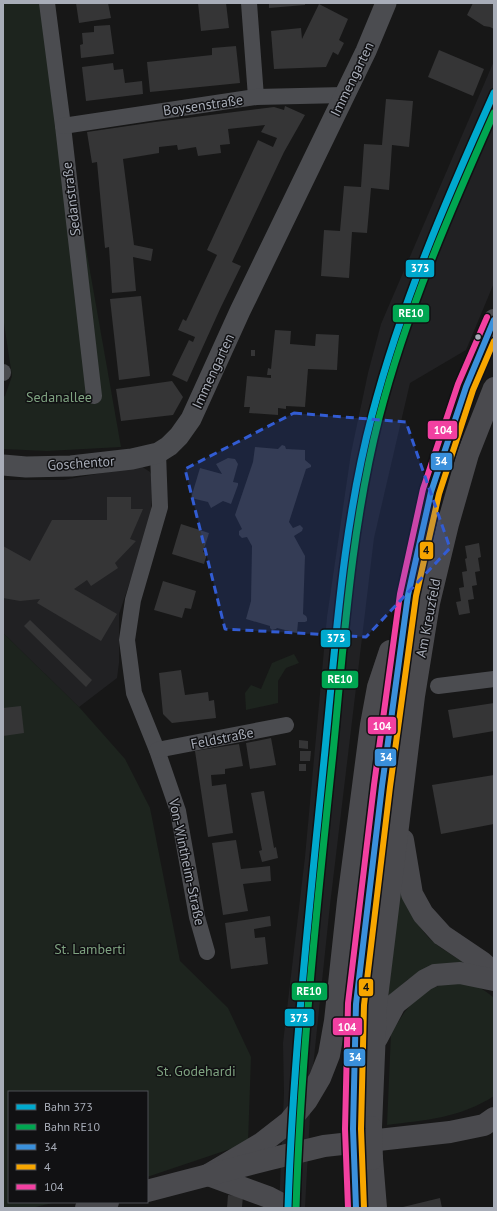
<svg xmlns="http://www.w3.org/2000/svg" width="497" height="1211" font-family="'PT Sans',sans-serif">
<style>
.built{fill:#212123}
.green{fill:#1d241e}
.building{fill:#353536}
.lines{fill:none;stroke-linecap:round;stroke-linejoin:round}
.minor{stroke:#4b4c50;stroke-width:16}
.tertiary{stroke:#4b4c50;stroke-width:21}
.secondary{stroke:#4a4a4e;stroke-width:22}
.secondary-bridge{stroke:#4a4a4e;stroke-width:22}
.bus-1-casing{stroke:#111113;stroke-width:9}
.bus-2-casing{stroke:#111113;stroke-width:9}
.bus-3-casing{stroke:#111113;stroke-width:9}
.bus-1{stroke:#3a90db;stroke-width:6}
.bus-2{stroke:#f7a600;stroke-width:6}
.bus-3{stroke:#f240a1;stroke-width:6}
.rail-1-casing{stroke:#111113;stroke-width:10}
.rail-2-casing{stroke:#111113;stroke-width:10}
.rail-1{stroke:#00a9ce;stroke-width:7}
.rail-2{stroke:#00a651;stroke-width:7}
.marked{fill:#325cd3;fill-opacity:0.2;stroke:#325cd3;stroke-width:3;stroke-dasharray:8 5;stroke-linejoin:round}
.bus-dot{fill:#a8adb8;stroke:#111113;stroke-width:1.5}
.labels{text-anchor:middle;dominant-baseline:central;stroke-width:3;stroke-linejoin:round;paint-order:stroke}
.street-label{font-size:14px;fill:#a8adb8;stroke:#111113}
.park-label{font-size:14px;fill:#7fa381;stroke:#111113}
.line-badge{stroke:#111113;stroke-width:1.5}
.badge-label{font-size:11px;text-anchor:middle;font-weight:bold;fill:#fff}
.pale-badge-label{font-size:11px;text-anchor:middle;font-weight:bold;fill:#111}
</style>
<rect width="100%" height="100%" fill="#171717"/>
<g class="built">
<polygon points="494,61 494,283 466,350 410,383 374,538 330,905 312,1077 305,1208 279,1208 284,1093 283,1043 305,857 327,617 351,453 368,373 381,324"/>
<polygon points="141,466 150,472 152,476 151,514 138,558 119,614 119,663 117,678 79,707 3,633 3,480 63,480"/>
</g>
<g class="green">
<polygon points="3,3 46,3 62,112 121,447 47,451 3,449 3,397 5,396 12,376 3,317"/>
<polygon points="3,633 79,707 125,759 150,808 180,961 228,1008 251,1057 248,1143 147,1177 147,1092 9,1092 9,1202 57,1202 31,1208 3,1208"/>
<polygon points="294,654 299,663 286,668 278,681 278,703 246,710 245,693 251,685 261,689 272,663"/>
<path d="M400,889C409,905 416,925 429,938C439,948 453,955 465,963L419,974L407,980L388,998Z"/>
<path d="M446,983C467,983 477,983 494,998V1096C460,1118 426,1120 387,1125L391,1033L404,1013L420,993Z"/>
</g>
<g class="building">
<polygon points="76,3 108,3 111,18 79,23"/>
<polygon points="198,3 226,3 229,28 201,31"/>
<polygon points="269,3 305,3 305,5 269,8"/>
<polygon points="473,3 494,3 494,29 490,27 484,26 467,15"/>
<polygon points="319,4 348,19 339,40 344,43 338,55 333,52 326,67 274,69 271,31 301,28 302,39"/>
<polygon points="110,25 114,54 81,58 80,45 83,44 82,33 94,32 94,26"/>
<polygon points="236,46 240,83 150,92 147,62 212,55 212,48"/>
<polygon points="439,50 484,69 473,96 428,77"/>
<polygon points="113,63 114,70 123,69 125,83 142,81 143,94 86,101 82,67"/>
<polygon points="386,99 413,101 409,147 392,145 389,190 371,188 367,233 352,232 349,278 321,276 324,230 340,231 344,186 361,187 364,144 382,145"/>
<polygon points="285,106 305,115 284,152 232,262 241,266 220,309 187,382 172,375 189,340 193,342 195,337 178,330 183,319 186,321 217,255 207,250 258,140 273,147 277,138 261,132 265,125 228,129 230,144 220,145 221,153 198,156 196,147 178,150 177,145 159,147 159,153 123,159 134,245 153,249 151,261 133,257 136,291 112,293 109,247 105,248 97,162 92,163 87,132 155,122 274,107 284,110"/>
<polygon points="141,296 150,376 119,380 110,299"/>
<polygon points="275,330 291,331 290,344 315,346 316,334 339,335 337,370 308,369 305,407 286,406 286,409 278,408 278,415 249,413 250,407 244,407 247,376 271,378 271,375 267,375 268,368 271,369"/>
<rect x="251" y="350" width="4" height="6"/>
<polygon points="172,381 183,397 173,415 121,421 116,389"/>
<polygon points="282,445 285,446 286,449 305,450 305,460 311,465 311,467 306,469 289,522 293,528 300,525 303,528 302,531 294,536 305,556 303,614 306,616 307,618 307,621 305,622 298,622 297,633 277,628 276,629 272,630 270,628 270,626 246,619 251,601 252,546 247,537 242,538 239,535 239,531 242,529 235,515 253,462 255,447 278,449"/>
<polygon points="228,458 235,459 238,464 233,482 238,483 238,485 231,504 223,501 211,508 208,502 191,498 200,468 222,474 216,464"/>
<polygon points="107,497 131,497 131,509 143,509 130,539 136,541 115,563 118,568 91,586 87,580 74,589 117,614 101,641 37,603 40,599 20,601 3,598 3,546 30,561 52,520 107,520"/>
<polygon points="181,524 209,533 203,552 207,554 204,564 172,554"/>
<polygon points="479,543 481,557 478,558 480,571 475,572 477,585 472,586 474,599 468,600 470,613 459,615 456,602 461,601 459,588 464,587 462,572 467,571 465,559 467,558 465,546"/>
<polygon points="163,581 196,591 191,609 185,608 182,618 154,610"/>
<polygon points="30,620 92,680 86,687 24,626"/>
<polygon points="181,670 185,695 208,692 209,701 214,700 216,718 172,723 163,714 159,673"/>
<polygon points="494,703 494,731 453,738 448,710"/>
<polygon points="21,706 24,733 3,736 3,708"/>
<polygon points="271,738 276,765 250,769 246,743"/>
<polygon points="299,740 308,741 308,749 299,748"/>
<polygon points="239,744 243,766 225,769 225,774 211,775 212,786 226,784 233,833 208,837 195,751"/>
<polygon points="300,751 311,751 310,761 300,761"/>
<rect x="299" y="764" width="7" height="7"/>
<polygon points="494,775 494,824 441,834 432,785"/>
<polygon points="264,791 274,848 276,847 278,858 262,862 259,851 262,850 251,793"/>
<polygon points="236,840 241,869 270,866 271,881 243,884 248,911 223,915 212,843"/>
<polygon points="270,916 271,926 254,929 255,938 265,937 268,964 231,969 225,923"/>
<polygon points="228,1195 243,1196 242,1207 227,1208"/>
<polygon points="440,1198 442,1208 403,1208 403,1207"/>
</g>
<g class="lines">
<g class="minor">
<polyline points="47,3 63,126 94,396"/>
<polyline points="249,3 256,97"/>
<polyline points="63,126 256,97 344,95"/>
<polyline points="3,372 3,373"/>
<polyline points="158,453 160,507 133,600 127,640 134,693 157,750 178,811 197,917 207,952"/>
<polyline points="438,686 494,679"/>
<polyline points="157,750 286,725"/>
</g>
<polyline class="tertiary" points="3,465 26,467 71,466 132,459 158,453 169,446 179,436 191,419 240,311 366,51 386,3"/>
<g class="secondary">
<polyline points="403,840 412,894 423,914 442,935 482,962 494,973"/>
<polyline points="377,1038 395,1004 425,980 435,975 460,973 494,980"/>
<polyline points="371,1127 376,1006 414,696 429,603 448,524 468,454 494,388"/>
<polyline points="353,1129 356,1004 382,786 408,595 431,492 466,387 494,320"/>
<polyline points="372,1159 376,1208"/>
<polyline points="353,1162 356,1208"/>
<polyline points="208,1175 262,1143 289,1122 307,1100 320,1078 329,1055 335,1021 348,901 371,725 378,687 390,651"/>
<polyline points="208,1175 268,1197 289,1208"/>
<polyline points="147,1191 270,1159 324,1146 450,1132 484,1125 494,1118"/>
<polyline points="86,1208 108,1202"/>
</g>
<g class="secondary-bridge">
<polyline points="371,1127 372,1159"/>
<polyline points="353,1129 353,1162"/>
</g>
<defs>
<polyline id="bus-1" points="356,1208 353,1129 356,1004 382,786 408,595 431,492 466,387 494,320"/>
<polyline id="bus-2" points="364,1208 361,1129 364,1005 390,787 416,596 439,494 473,390 494,341"/>
<polyline id="bus-3" points="348,1208 345,1129 348,1003 374,785 400,594 423,489 458,384 487,317"/>
</defs>
<use href="#bus-1" class="bus-1-casing"/>
<use href="#bus-2" class="bus-2-casing"/>
<use href="#bus-3" class="bus-3-casing"/>
<use href="#bus-1" class="bus-1"/>
<use href="#bus-2" class="bus-2"/>
<use href="#bus-3" class="bus-3"/>
<defs>
<path id="rail-1" d="M288,1208C293,1055 310,903 325,750C336,638 343,525 372,415C401,304 447,198 494,93"/>
<path id="rail-2" d="M296,1208C301,1056 317,905 333,753C344,641 351,528 379,418C406,313 450,212 494,113"/>
</defs>
<use href="#rail-1" class="rail-1-casing"/>
<use href="#rail-2" class="rail-2-casing"/>
<use href="#rail-1" class="rail-1"/>
<use href="#rail-2" class="rail-2"/>
</g>
<path class="marked" d="M294,413L406,422L450,548L366,637L225,629L185,469Z"/>
<circle class="bus-dot" cx="478" cy="337" r="3.5"/>
<g class="labels">
<g class="street-label">
<text transform="translate(352 79) rotate(-64)">Immengarten</text>
<text transform="translate(203 105) rotate(-8)">Boysenstraße</text>
<text transform="translate(71 199) rotate(-97)">Sedanstraße</text>
<text transform="translate(213 371) rotate(-65)">Immengarten</text>
<text transform="translate(81 463) rotate(-4)">Goschentor</text>
<text transform="translate(428 618) rotate(-79)">Am Kreuzfeld</text>
<text transform="translate(222 738) rotate(-11)">Feldstraße</text>
<text transform="translate(187 862) rotate(78)">Von-Wintheim-Straße</text>
</g>
<g class="park-label">
<text x="59" y="397">Sedanallee</text>
<text x="90" y="949">St. Lamberti</text>
<text x="196" y="1071">St. Godehardi</text>
</g>
</g>
<g class="line-badge">
<rect x="405" y="259" width="30" height="19" rx="4" fill="#00a9ce"/>
<rect x="392" y="304" width="38" height="19" rx="4" fill="#00a651"/>
<rect x="427" y="420" width="31" height="20" rx="4" fill="#f240a1"/>
<rect x="430" y="452" width="23" height="19" rx="4" fill="#3a90db"/>
<rect x="419" y="541" width="15" height="19" rx="4" fill="#f7a600"/>
<rect x="320" y="629" width="31" height="19" rx="4" fill="#00a9ce"/>
<rect x="321" y="670" width="38" height="19" rx="4" fill="#00a651"/>
<rect x="367" y="716" width="30" height="19" rx="4" fill="#f240a1"/>
<rect x="374" y="748" width="23" height="19" rx="4" fill="#3a90db"/>
<rect x="358" y="978" width="16" height="19" rx="4" fill="#f7a600"/>
<rect x="291" y="982" width="37" height="19" rx="4" fill="#00a651"/>
<rect x="284" y="1008" width="31" height="19" rx="4" fill="#00a9ce"/>
<rect x="332" y="1017" width="31" height="19" rx="4" fill="#f240a1"/>
<rect x="343" y="1048" width="23" height="19" rx="4" fill="#3a90db"/>
</g>
<g class="badge-label">
<text x="420" y="272">373</text>
<text x="411" y="317">RE10</text>
<text x="443" y="434">104</text>
<text x="441" y="465">34</text>
<text x="336" y="642">373</text>
<text x="340" y="683">RE10</text>
<text x="382" y="730">104</text>
<text x="386" y="761">34</text>
<text x="309" y="995">RE10</text>
<text x="299" y="1022">373</text>
<text x="347" y="1031">104</text>
<text x="355" y="1061">34</text>
</g>
<g class="pale-badge-label">
<text x="426" y="554">4</text>
<text x="366" y="991">4</text>
</g>
<rect width="497" height="1211" fill="none" stroke="#a8adb8" stroke-width="8"/>
<rect x="8" y="1091" width="140" height="112" fill="#111113" stroke="#4d4f55"/>
<rect x="16" y="1104" width="20" height="6" fill="#00a9ce" stroke="#4d4f55"/>
<text x="44" y="1111" font-size="12" fill="#a8adb8">Bahn 373</text>
<rect x="16" y="1124" width="20" height="6" fill="#00a651" stroke="#4d4f55"/>
<text x="44" y="1131" font-size="12" fill="#a8adb8">Bahn RE10</text>
<rect x="16" y="1144" width="20" height="6" fill="#3a90db" stroke="#4d4f55"/>
<text x="44" y="1151" font-size="12" fill="#a8adb8">34</text>
<rect x="16" y="1164" width="20" height="6" fill="#f7a600" stroke="#4d4f55"/>
<text x="44" y="1171" font-size="12" fill="#a8adb8">4</text>
<rect x="16" y="1184" width="20" height="6" fill="#f240a1" stroke="#4d4f55"/>
<text x="44" y="1191" font-size="12" fill="#a8adb8">104</text>
</svg>
